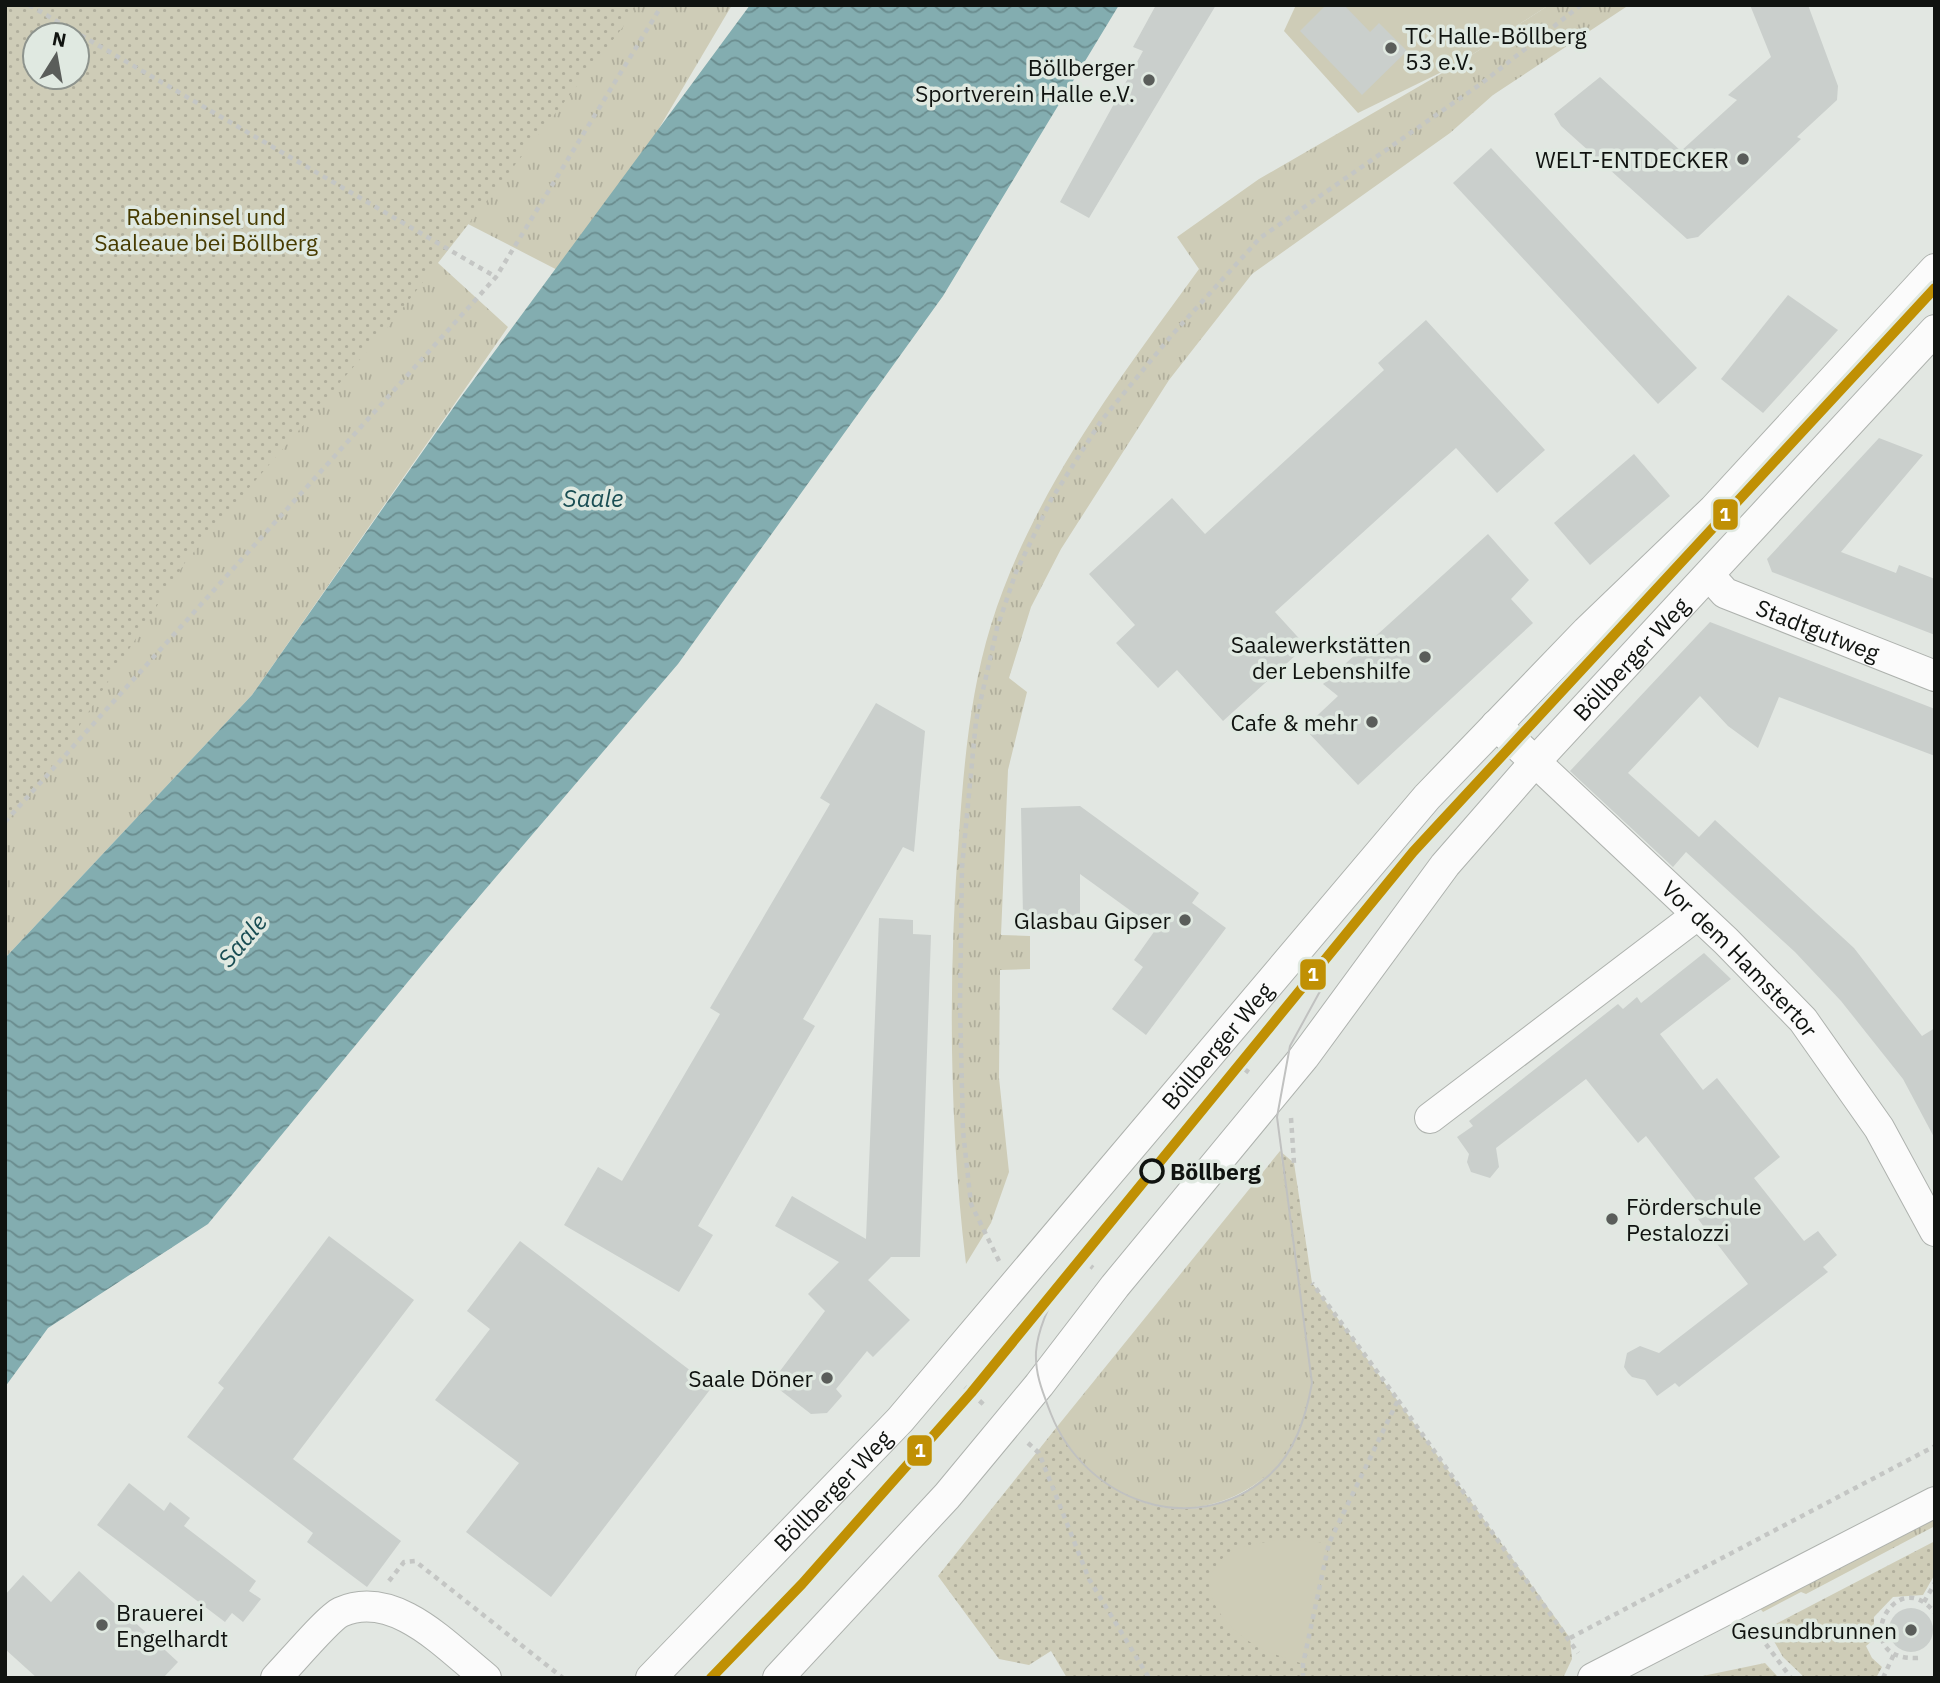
<svg xmlns="http://www.w3.org/2000/svg" width="1940" height="1683" font-family="'IBM Plex Sans',sans-serif">
<style>
.grass{fill:url(#grass-tufts)}
.park{fill:url(#park-dots);fill-rule:evenodd}
.pitch{fill:#ceccb7}
.water{fill:url(#water-waves)}
.building{fill:#cacfcc}
.lines{fill:none;stroke-linecap:round;stroke-linejoin:round}
.minor-casing{stroke:#aeb2ae;stroke-width:32}
.path{stroke:#c4c6c4;stroke-width:4.5;stroke-dasharray:5 5;stroke-linecap:butt}
.minor{stroke:#fbfbfb;stroke-width:30}
.tram{stroke:#c0c1c0;stroke-width:2}
.tram-1-casing{stroke:#e0e9e1;stroke-width:16}
.tram-1{stroke:#c09004;stroke-width:10}
.poi-dot{fill:#5a5d5a;stroke:#e0e9e1;stroke-width:2.5}
.stop-dot{fill:#e0e9e1;stroke:#101310;stroke-width:3.5}
.labels{text-anchor:middle;dominant-baseline:central;stroke-width:7;stroke-linejoin:round;paint-order:stroke}
.poi-label{font-size:23px;fill:#101310;stroke:#e0e9e1;text-anchor:end}
.park-label{font-size:23px;fill:#473b00;stroke:#e0e9e1}
.street-label{font-size:23px;fill:#101310;stroke:#e0e9e1}
.stop-label{font-size:23px;font-weight:bold;fill:#101310;stroke:#e0e9e1;text-anchor:start}
.water-label{font-size:24px;font-style:italic;fill:#194d53;stroke:#e0e9e1}
.line-badge{stroke:#e0e9e1;stroke-width:2.5}
.badge-label{font-size:19px;text-anchor:middle;font-weight:bold;fill:#fff}
</style>
<defs>
<pattern id="grass-tufts" width="24" height="20" patternUnits="userSpaceOnUse" patternTransform="scale(1.75)"><rect width="24" height="20" fill="#ceccb7"/><path d="M3 7l-1-3M5 7V3M7 7l1-3M15 17l-1-3M17 17v-4M19 17l1-3" fill="none" stroke="#b0ae9c"/></pattern>
<pattern id="park-dots" width="8" height="8" patternUnits="userSpaceOnUse" patternTransform="scale(1.75)"><rect width="8" height="8" fill="#ceccb7"/><path d="M2 2h.1M6 6h.1" fill="none" stroke="#b0ae9c" stroke-width="1.8" stroke-linecap="round"/></pattern>
<pattern id="water-waves" width="16" height="10" patternUnits="userSpaceOnUse" patternTransform="scale(1.75)"><rect width="16" height="10" fill="#83adb0"/><path d="M0 5q4-4 8 0t8 0" fill="none" stroke="#6a8c8e"/></pattern>
</defs>
<rect width="100%" height="100%" fill="#e2e7e2"/>
<g class="grass">
<polygon points="5,5 9,5 35,35 35,77 77,77 402,230 508,327 252,695 5,958"/>
<polygon points="97,5 732,5 571,277 468,224"/>
<path d="M1549,5H1629L1493,95L1450,133L1252,274L1169,380L1061,549L1031,607L1009,678L1027,692L1008,770L1001,935L1030,936V969L1000,970L999,1078L1009,1172L991,1223L966,1264C949,1122 948,977 959,834C964,764 970,693 991,625C1032,493 1119,379 1199,269L1177,237L1259,179L1456,65Z"/>
<path d="M1280,1151C1288,1204 1296,1256 1303,1309C1306,1333 1313,1359 1312,1383C1310,1453 1247,1509 1179,1508C1125,1507 1084,1473 1056,1428Z"/>
<polygon points="1935,1515 1935,1526 1806,1594 1801,1592 1763,1612 1758,1606"/>
</g>
<g class="park">
<path d="M5,5H635L623,27L387,328L186,561L60,756L5,823ZM35,35H77V77H35Z"/>
<path d="M1280,1151L1294,1163L1312,1283L1570,1638L1572,1659L1564,1676L1067,1678L1051,1651L1029,1665L999,1659L938,1576L1056,1428C1133,1553 1285,1530 1312,1383Z"/>
<polygon points="1935,1541 1935,1574 1923,1595 1893,1597 1874,1617 1874,1639 1866,1646 1872,1658 1882,1667 1876,1678 1805,1678 1783,1657 1771,1636 1772,1626"/>
<polygon points="1765,1663 1779,1678 1693,1678"/>
</g>
<g class="pitch">
<polygon points="1296,5 1549,5 1456,65 1358,113 1284,31"/>
<path d="M1280,1539L1329,1543L1303,1664C1287,1658 1267,1653 1253,1644C1224,1626 1187,1583 1228,1554C1242,1545 1264,1543 1280,1539Z"/>
</g>
<polygon class="water" points="750,5 1119,5 943,296 678,664 449,932 208,1224 48,1328 5,1387 5,958 252,695 458,401"/>
<g class="building">
<polygon points="1156,5 1216,5 1089,218 1060,202 1143,51 1133,47"/>
<polygon points="1326,5 1344,5 1370,32 1379,23 1407,51 1362,95 1300,31"/>
<polygon points="1750,5 1808,5 1838,86 1837,100 1797,137 1801,139 1698,237 1687,239 1561,126 1554,114 1600,77 1681,151 1737,100 1728,95 1771,57"/>
<polygon points="1491,148 1697,368 1658,404 1453,183"/>
<polygon points="1788,295 1838,330 1763,413 1721,379"/>
<polygon points="1426,320 1545,450 1497,493 1456,448 1275,612 1306,646 1223,721 1177,670 1158,688 1116,643 1135,625 1089,574 1172,498 1205,534 1384,370 1378,363"/>
<polygon points="1879,438 1923,455 1841,552 1896,573 1899,565 1935,579 1935,635 1772,572 1767,559"/>
<polygon points="1634,454 1670,496 1590,565 1554,523"/>
<polygon points="1488,534 1529,580 1511,599 1533,623 1358,785 1304,728 1338,696 1323,684"/>
<polygon points="1710,622 1935,709 1935,756 1779,697 1758,748 1728,726 1700,696 1628,773 1699,837 1715,820 1854,948 1922,1036 1935,1028 1935,1139 1903,1079 1841,1001 1795,952 1686,852 1673,867 1570,771"/>
<polygon points="876,703 925,731 914,852 903,847 803,1019 815,1026 698,1226 713,1235 679,1292 564,1225 598,1167 622,1181 720,1014 710,1008 830,804 820,798"/>
<polygon points="1080,806 1199,893 1192,903 1226,928 1146,1035 1112,1009 1143,967 1134,960 1156,929 1080,874 1080,916 1023,917 1021,808"/>
<polygon points="879,918 913,920 913,934 931,935 920,1257 891,1257 868,1280 910,1320 873,1357 867,1351 836,1389 842,1396 827,1413 811,1414 771,1383 825,1311 808,1294 839,1262 775,1226 792,1196 866,1239"/>
<polygon points="1704,953 1731,979 1660,1034 1703,1090 1717,1078 1780,1157 1754,1178 1804,1241 1818,1231 1837,1255 1823,1267 1828,1272 1679,1387 1675,1383 1657,1396 1645,1380 1632,1377 1628,1373 1624,1367 1627,1353 1640,1346 1659,1353 1748,1284 1698,1219 1705,1212 1646,1136 1638,1143 1586,1079 1496,1148 1499,1167 1490,1178 1471,1172 1467,1162 1469,1154 1457,1137 1473,1126 1469,1121 1618,1004 1623,1009 1637,997 1641,1003"/>
<polygon points="329,1236 414,1300 293,1459 401,1541 367,1587 307,1542 313,1533 187,1437 224,1388 218,1383"/>
<polygon points="520,1241 712,1387 551,1597 466,1532 519,1463 435,1400 490,1329 467,1311"/>
<polygon points="129,1483 164,1511 170,1502 190,1518 184,1526 256,1581 249,1591 261,1599 243,1622 232,1613 225,1622 97,1525"/>
<polygon points="79,1571 178,1662 163,1678 37,1678 5,1649 5,1595 23,1575 51,1602"/>
<circle cx="1911" cy="1630" r="22"/>
</g>
<g class="lines">
<defs>
<g id="minor">
<path id="s1" d="M1709,575L1725,593L1935,676"/>
<path id="s2" d="M1496,725L1726,941L1803,1020L1879,1128L1935,1231"/>
<polyline points="1430,1118 1697,915"/>
<path d="M276,1678C289,1665 328,1618 341,1612C395,1588 448,1648 486,1678"/>
<path id="s3" d="M651,1678L900,1420L1427,797L1587,631L1714,509L1935,269"/>
<path id="s4" d="M778,1678L947,1496L1039,1385L1115,1286L1304,1057L1445,865L1534,763L1935,330"/>
<polyline points="1593,1678 1935,1502"/>
</g>
</defs>
<use href="#minor" class="minor-casing"/>
<g class="path">
<polyline points="29,5 496,277"/>
<polyline points="5,822 496,277 662,5"/>
<polyline points="1237,1063 1252,1075"/>
<polyline points="1291,1118 1294,1163"/>
<polyline points="1075,1254 1093,1268"/>
<polyline points="999,1261 971,1204 963,1131 960,1006 962,867 976,721 997,628 1016,572 1051,500 1101,421 1171,336 1260,238 1482,83 1581,5"/>
<polyline points="965,1387 984,1405"/>
<polyline points="1398,1400 1578,1653"/>
<polyline points="1028,1443 1039,1453 1089,1579 1149,1678"/>
<polyline points="389,1581 404,1562 415,1561 563,1678"/>
<polyline points="1924,1602 1935,1583"/>
<polyline points="1754,1628 1791,1678"/>
<polyline points="1570,1638 1935,1446"/>
<path d="M1918,1658C1846,1662 1894,1560 1935,1613"/>
<polyline points="1303,1678 1303,1664 1329,1543 1398,1400 1312,1283"/>
<polyline points="1883,1678 1894,1654"/>
</g>
<use href="#minor" class="minor"/>
<path class="tram" d="M1061,1283C1050,1305 1038,1327 1036,1352C1035,1375 1043,1393 1051,1414C1085,1500 1192,1541 1267,1477C1295,1454 1306,1416 1312,1383L1277,1117L1290,1046L1324,984"/>
<defs>
<polyline id="tram-1" points="711,1678 802,1584 971,1393 1413,852 1935,288"/>
</defs>
<use href="#tram-1" class="tram-1-casing"/>
<use href="#tram-1" class="tram-1"/>
</g>
<g class="poi-dot">
<circle cx="1391" cy="48" r="7"/>
<circle cx="1149" cy="80" r="7"/>
<circle cx="1743" cy="159" r="7"/>
<circle cx="1425" cy="657" r="7"/>
<circle cx="1372" cy="722" r="7"/>
<circle cx="1185" cy="920" r="7"/>
<circle cx="1612" cy="1219" r="7"/>
<circle cx="827" cy="1378" r="7"/>
<circle cx="102" cy="1625" r="7"/>
<circle cx="1911" cy="1630" r="7"/>
</g>
<circle class="stop-dot" cx="1152" cy="1171" r="11"/>
<g class="labels">
<g class="poi-label">
<text x="1405" y="35" text-anchor="start">TC Halle-Böllberg<tspan x="1405" dy="26">53 e.V.</tspan></text>
<text x="1135" y="67">Böllberger<tspan x="1135" dy="26">Sportverein Halle e.V.</tspan></text>
<text x="1729" y="159">WELT-ENTDECKER</text>
<text x="1411" y="644">Saalewerkstätten<tspan x="1411" dy="26">der Lebenshilfe</tspan></text>
<text x="1358" y="722">Cafe &amp; mehr</text>
<text x="1171" y="920">Glasbau Gipser</text>
<text x="1626" y="1206" text-anchor="start">Förderschule<tspan x="1626" dy="26">Pestalozzi</tspan></text>
<text x="813" y="1378">Saale Döner</text>
<text x="116" y="1612" text-anchor="start">Brauerei<tspan x="116" dy="26">Engelhardt</tspan></text>
<text x="1897" y="1630">Gesundbrunnen</text>
</g>
<g class="park-label">
<text x="206" y="216">Rabeninsel und<tspan x="206" dy="26">Saaleaue bei Böllberg</tspan></text>
</g>
<g class="street-label">
<text stroke="none"><textPath href="#s1" startOffset="124">Stadtgutweg</textPath></text>
<text stroke="none"><textPath href="#s4" startOffset="1330">Böllberger Weg</textPath></text>
<text stroke="none"><textPath href="#s2" startOffset="338">Vor dem Hamstertor</textPath></text>
<text stroke="none"><textPath href="#s3" startOffset="849">Böllberger Weg</textPath></text>
<text stroke="none"><textPath href="#s3" startOffset="261">Böllberger Weg</textPath></text>
</g>
<g class="stop-label">
<text x="1170" y="1171">Böllberg</text>
</g>
<g class="water-label">
<text x="593" y="498">Saale</text>
<text transform="translate(242 940) rotate(-50)">Saale</text>
</g>
</g>
<g class="line-badge">
<rect x="1712" y="498" width="27" height="33" rx="7" fill="#c09004"/>
<rect x="1299" y="958" width="28" height="33" rx="7" fill="#c09004"/>
<rect x="906" y="1434" width="27" height="33" rx="7" fill="#c09004"/>
</g>
<g class="badge-label">
<text x="1725" y="521">1</text>
<text x="1313" y="981">1</text>
<text x="920" y="1457">1</text>
</g>
<rect width="1940" height="1683" fill="none" stroke="#101310" stroke-width="14"/>
<g transform="translate(56 56) rotate(11)"><circle r="33" fill="#e0e9e1" stroke="#8d938d" stroke-width="2"/>
<path d="M0-5L12 26L0 18L-12 26Z" fill="#5a5d5a"/>
<text y="-10" font-size="19" font-weight="bold" text-anchor="middle" fill="#101310">N</text>
</g>
</svg>
